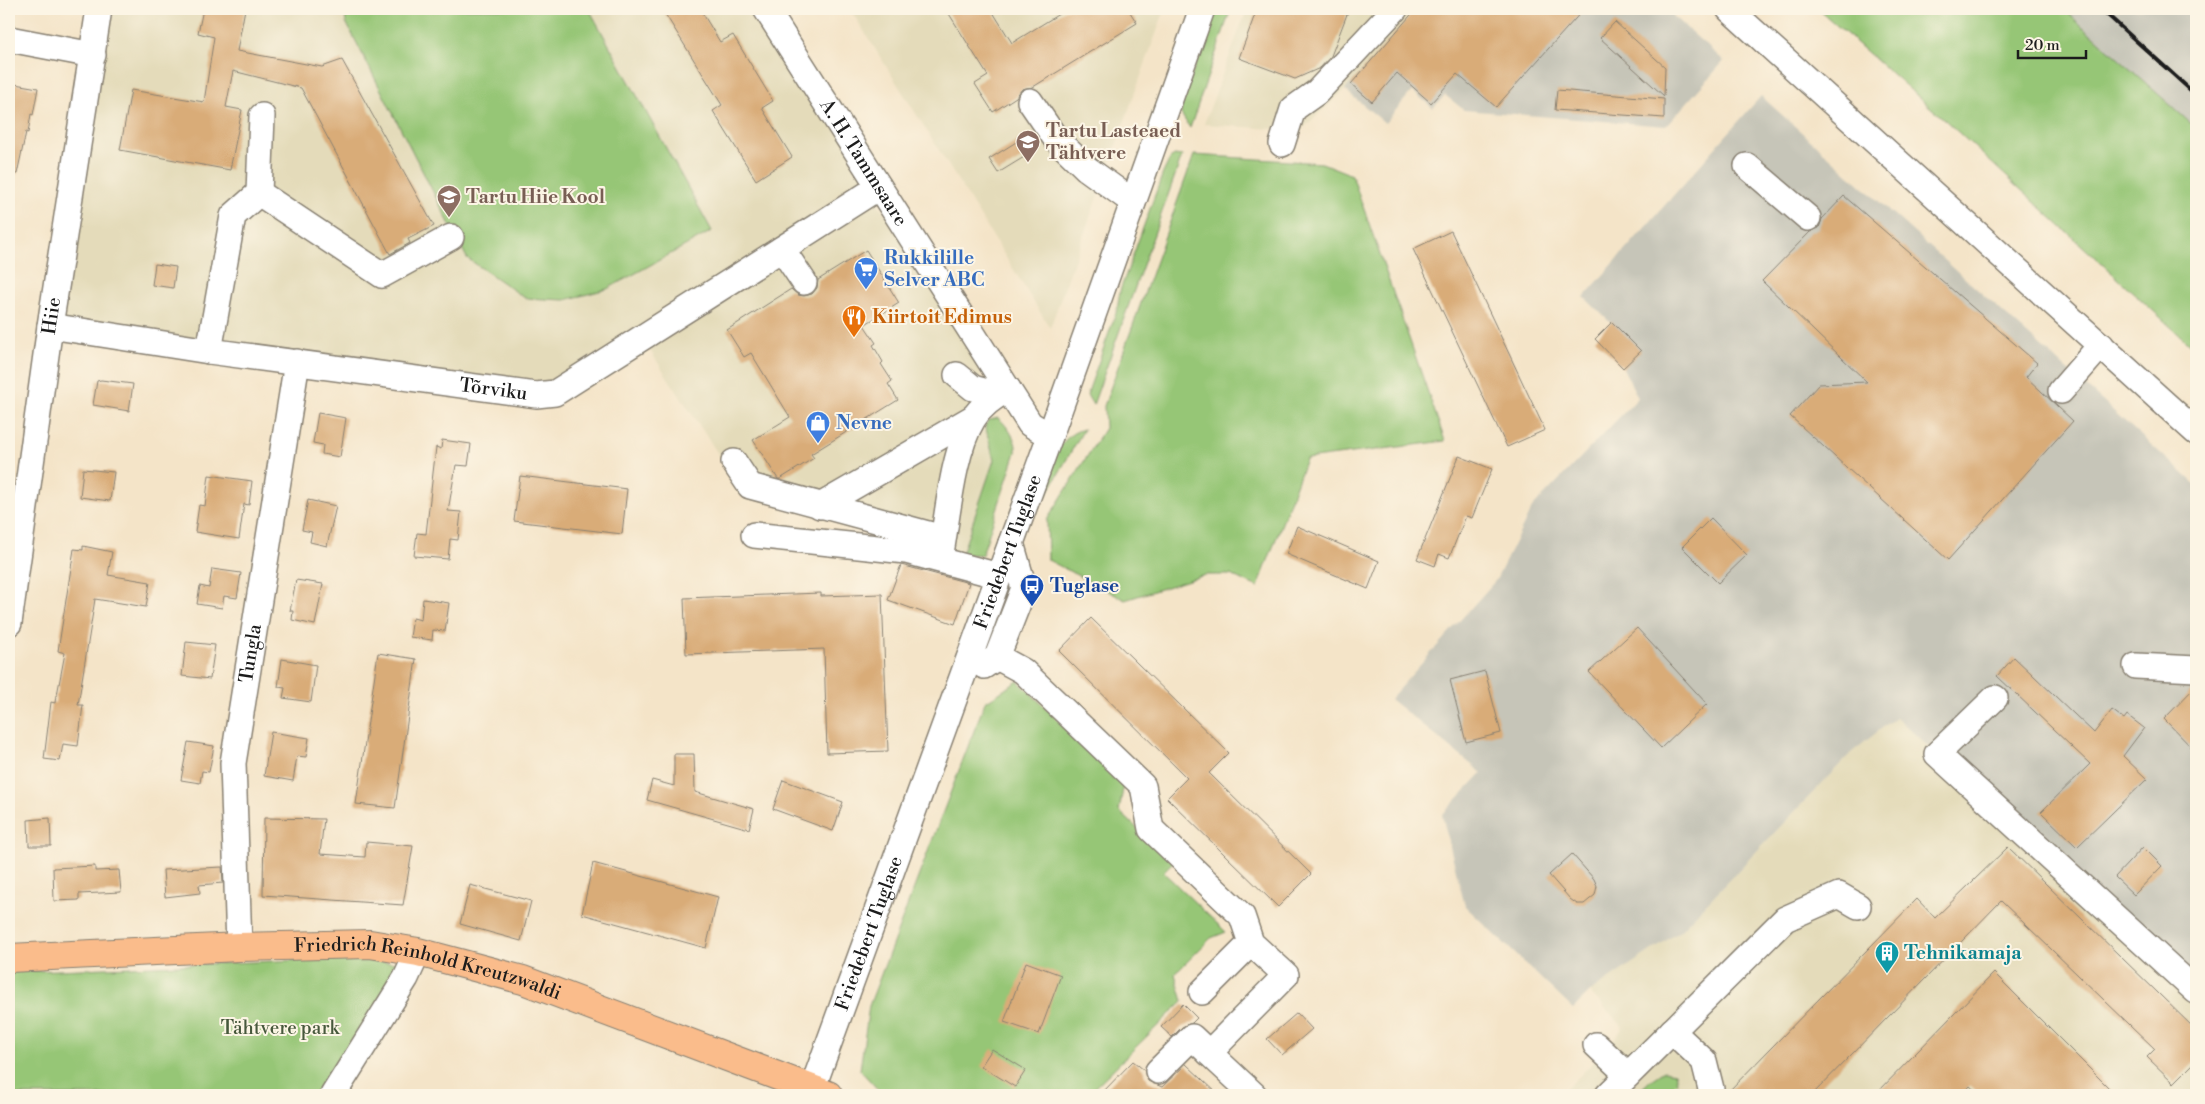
<svg xmlns="http://www.w3.org/2000/svg" width="2205" height="1104" font-family="'Libre Bodoni',serif">
<style>
.built{fill:#e4dbba}
.industrial{fill:#c6c5b8}
.green{fill:#96c676;stroke:#597149}
.building{fill:#d9ac78}
.lines{fill:none;stroke-linecap:round;stroke-linejoin:round}
.minor-casing{stroke:#888072;stroke-width:28}
.major-casing{stroke:#888072;stroke-width:30}
.minor{stroke:#fff;stroke-width:25}
.major{stroke:#fabc8b;stroke-width:28}
.rail{stroke:#1c1c1c;stroke-width:4}
.labels{text-anchor:middle;dominant-baseline:central;stroke-width:4;stroke-linejoin:round;paint-order:stroke}
.education-label{font-size:19px;font-weight:bold;fill:#785e54;stroke:#fcf5e5;text-anchor:start}
.street-label{font-size:19px;fill:#1c1c1c;stroke:#fcf5e5}
.shop-label{font-size:19px;font-weight:bold;fill:#366cbe;stroke:#fcf5e5;text-anchor:start}
.food-label{font-size:19px;font-weight:bold;fill:#c56008;stroke:#fcf5e5;text-anchor:start}
.transit-label{font-size:19px;font-weight:bold;fill:#164399;stroke:#fcf5e5;text-anchor:start}
.culture-label{font-size:19px;font-weight:bold;fill:#0d838f;stroke:#fcf5e5;text-anchor:start}
.park-label{font-size:19px;fill:#47583c;stroke:#fcf5e5}
</style>
<rect width="100%" height="100%" fill="#fcf5e5"/>
<filter id="ink" filterUnits="userSpaceOnUse"><feTurbulence type="fractalNoise" baseFrequency=".02" numOctaves="2"/><feDisplacementMap in="SourceGraphic" scale="10" xChannelSelector="R" yChannelSelector="G"/><feConvolveMatrix kernelMatrix="1 2 1 2 8 2 1 2 1" color-interpolation-filters="sRGB"/></filter>
<filter id="wash" filterUnits="userSpaceOnUse"><feTurbulence type="fractalNoise" baseFrequency=".0096" numOctaves="4" result="noise"/><feDisplacementMap in="SourceGraphic" scale="20" xChannelSelector="R" yChannelSelector="G"/><feGaussianBlur stdDeviation="1.12" result="paint"/><feColorMatrix in="noise" values="0 0 0 0 0 0 0 0 0 0 0 0 0 0 0 0 0 1.4 0 .05"/><feComposite in="paint" operator="in"/></filter>
<g filter="url(#wash)">
<rect width="100%" height="100%" fill="#f4e4c8"/>
<g class="built">
<polygon points="101,9 766,9 879,187 555,393 50,326"/>
<polygon points="850,9 1165,9 1050,328 937,147"/>
<polygon points="1247,9 1416,9 1351,84 1300,131 1204,124"/>
<polygon points="876,200 979,361 985,425 994,460 962,554 744,493 645,343"/>
<polygon points="1896,717 2196,991 2196,1095 1560,1095 1611,1045 1623,1027 1590,992 1680,931 1851,753"/>
</g>
<g class="industrial">
<polygon points="1416,9 1665,9 1724,61 1666,126 1464,110 1445,95 1433,108 1412,91 1385,123 1345,90"/>
<polygon points="2063,9 2196,9 2196,128 2087,30"/>
<polygon points="1761,96 2196,485 2196,991 1896,717 1851,753 1680,931 1590,992 1573,1009 1465,906 1442,815 1482,773 1390,699 1496,580 1532,508 1638,398 1623,368 1640,351 1584,297"/>
</g>
<g class="green">
<polygon points="344,9 589,9 712,231 607,289 565,300 525,298 467,258 346,22"/>
<polygon points="1215,9 1231,9 1190,128 1181,114 1182,103"/>
<polygon points="1818,9 2063,9 2196,128 2196,350 1946,121"/>
<polygon points="1174,155 1182,156 1093,405 1087,395 1117,310 1120,291 1163,173 1170,159"/>
<polygon points="1194,155 1322,163 1352,175 1445,441 1306,459 1258,587 1231,575 1205,575 1125,600 1048,560 1047,520 1105,428 1104,406"/>
<path d="M998,418C1007,425 1018,441 1016,452L982,555L962,554L994,460L985,425L989,420Z"/>
<path d="M1084,429L1043,501C1050,476 1053,436 1084,429Z"/>
<polygon points="1018,681 1124,784 1119,811 1173,862 1163,872 1226,932 1211,938 1175,974 1183,1001 1091,1091 1091,1095 883,1095 860,1070 869,1006 985,702"/>
<polygon points="348,958 405,964 322,1095 9,1095 9,972"/>
<polygon points="1664,1071 1675,1073 1677,1082 1664,1095 1635,1095 1651,1080"/>
</g>
<g id="blocks">
<g class="building">
<polygon points="203,9 245,9 237,51 322,67 342,60 434,226 408,239 410,243 390,254 301,88 233,71 226,107 242,110 230,170 120,150 131,90 204,102 214,37 198,33"/>
<polygon points="662,9 700,9 720,42 733,35 773,101 762,108 792,157 756,180 713,111 722,105"/>
<polygon points="946,9 991,9 1012,43 1067,9 1128,9 1137,23 1033,87 1022,89 1016,97 993,112 975,84 988,76"/>
<polygon points="1257,9 1349,9 1331,56 1320,68 1295,79 1239,58"/>
<polygon points="1416,9 1584,9 1496,107 1457,74 1431,103 1397,73 1372,102 1351,84"/>
<polygon points="1615,22 1665,67 1664,96 1600,38"/>
<polygon points="9,83 38,88 33,115 31,114 28,133 26,132 17,174 9,173"/>
<polygon points="1557,90 1664,99 1664,118 1555,110"/>
<polygon points="1021,139 1029,154 998,173 989,159"/>
<polygon points="1844,196 2037,363 2026,377 2073,421 1948,560 1790,416 1819,384 1867,382 1762,281 1810,232 1819,228 1822,219"/>
<polygon points="1451,231 1545,430 1507,447 1413,249"/>
<polygon points="866,250 899,303 864,325 876,343 873,345 883,362 881,364 892,381 888,384 898,400 811,454 814,458 780,479 778,479 753,440 790,417 751,353 744,357 727,330 791,289 798,295 804,296 812,294 817,288 818,280"/>
<polygon points="155,264 176,267 173,288 152,285"/>
<polygon points="1612,322 1641,351 1623,368 1595,339"/>
<polygon points="101,380 133,384 129,411 93,405 97,381"/>
<polygon points="318,413 346,418 340,457 322,454 323,445 313,443"/>
<polygon points="442,440 471,444 468,466 456,465 448,511 461,512 458,540 450,539 448,559 414,556 417,533 426,534 436,447 441,449"/>
<polygon points="1459,456 1492,469 1472,518 1466,516 1449,558 1439,554 1435,566 1417,559"/>
<polygon points="83,469 114,472 110,501 80,497"/>
<polygon points="209,475 252,481 249,505 244,504 239,539 195,532 199,505 205,506"/>
<polygon points="520,476 627,489 622,534 514,521"/>
<polygon points="308,500 336,506 327,546 310,542 312,532 302,530"/>
<polygon points="1711,518 1747,555 1718,583 1682,547"/>
<polygon points="1297,526 1379,561 1368,589 1286,554"/>
<polygon points="83,546 112,552 108,575 150,582 146,607 95,599 78,705 83,705 78,746 63,744 60,761 44,759 51,702 55,703 56,695 57,695 65,653 58,651 74,549 83,550"/>
<polygon points="901,565 969,583 955,624 888,600"/>
<polygon points="212,569 241,573 237,598 224,596 222,608 197,604 200,586 209,588"/>
<polygon points="296,580 323,584 315,625 292,620 293,611 290,611"/>
<polygon points="821,593 821,596 882,594 888,751 827,753 824,649 686,654 684,598"/>
<polygon points="423,599 449,603 445,631 433,630 432,640 410,637 413,618 421,620"/>
<polygon points="1091,618 1229,753 1209,773 1311,874 1278,907 1167,798 1187,778 1059,651"/>
<polygon points="1637,628 1707,704 1661,748 1589,672"/>
<polygon points="186,642 215,645 210,679 182,676"/>
<polygon points="378,653 416,659 395,808 356,804"/>
<polygon points="2014,657 2094,733 2112,710 2124,719 2127,715 2144,728 2123,756 2147,779 2077,847 2041,812 2090,764 1997,676"/>
<polygon points="282,659 316,665 311,702 283,698 285,688 278,687"/>
<polygon points="1485,671 1501,733 1466,742 1450,680"/>
<polygon points="2196,686 2196,752 2164,719"/>
<polygon points="271,732 309,738 306,757 297,756 293,781 264,776"/>
<polygon points="188,742 214,746 209,772 202,771 200,783 181,780"/>
<polygon points="674,754 694,754 695,792 754,809 749,829 647,800 652,780 674,786"/>
<polygon points="783,780 843,802 833,831 773,809"/>
<polygon points="50,818 51,846 29,846 28,820"/>
<polygon points="264,818 324,819 320,854 365,857 366,842 413,846 403,905 263,895"/>
<polygon points="2008,847 2196,1030 2196,1061 2174,1083 2147,1057 2155,1049 2001,901 1812,1095 1725,1095 1917,899 1935,918"/>
<polygon points="2143,847 2162,866 2134,895 2115,877"/>
<polygon points="1572,854 1594,879 1597,886 1595,895 1584,904 1577,904 1570,899 1549,875"/>
<polygon points="593,863 718,897 706,948 582,914"/>
<polygon points="95,866 95,871 119,870 121,892 79,894 79,900 54,901 53,868"/>
<polygon points="222,867 223,883 199,885 200,893 165,897 163,870"/>
<polygon points="470,885 531,901 521,941 460,924"/>
<polygon points="1026,962 1061,975 1039,1034 1004,1022"/>
<polygon points="1994,973 2116,1095 1980,1095 1970,1086 1962,1095 1875,1095"/>
<polygon points="1183,1004 1197,1018 1192,1023 1182,1027 1172,1037 1161,1027"/>
<polygon points="1297,1013 1312,1029 1282,1055 1267,1039"/>
<polygon points="992,1049 1026,1070 1015,1087 981,1066"/>
<polygon points="1133,1061 1144,1070 1148,1081 1162,1087 1186,1064 1219,1095 1100,1095"/>
</g>
</g>
</g>
<g filter="url(#ink)">
<use href="#blocks" fill-opacity="0" stroke="#888072" stroke-width="1"/>
<g class="lines">
<defs>
<g id="minor">
<path id="s1" d="M766,9L1030,424L1050,436"/>
<polyline points="1729,9 2196,432"/>
<polyline points="9,39 93,55"/>
<polyline points="1030,101 1056,139 1086,168 1133,202"/>
<polyline points="1282,144 1293,109 1317,92 1395,9"/>
<polyline points="1747,166 1808,218"/>
<polyline points="259,193 382,275 451,237"/>
<polyline points="782,249 804,282"/>
<path id="s2" d="M50,326L209,351L536,395L555,393L879,187"/>
<polyline points="209,351 233,216 259,193 262,116"/>
<polyline points="957,375 973,388 998,395"/>
<polyline points="2061,391 2101,345"/>
<polyline points="734,462 750,486 943,538"/>
<polyline points="820,506 974,417"/>
<polyline points="754,535 906,551 999,576"/>
<path d="M941,553C948,513 953,452 973,419C981,406 995,396 1008,389"/>
<path id="s3" d="M9,623L50,326L99,9"/>
<polyline points="997,657 1023,671 1143,786 1151,829 1242,916 1251,943 1286,975 1209,1053 1254,1095"/>
<polyline points="984,666 997,657 1024,588 1011,543"/>
<polyline points="2136,666 2196,669"/>
<polyline points="1995,698 1937,754 2196,991"/>
<path id="s4" d="M239,947L233,763L297,362"/>
<polyline points="1202,992 1251,943"/>
<polyline points="1672,1031 1704,1061 1711,1089 1710,1095"/>
<polyline points="1596,1045 1628,1075"/>
<polyline points="1158,1071 1192,1037 1209,1053"/>
<polyline points="333,1095 406,978 418,952"/>
<path id="s5" d="M810,1095L1050,436L1202,9"/>
<polyline points="1608,1095 1785,919 1839,895 1858,906"/>
</g>
<g id="major">
<path id="s6" d="M9,958L239,947L370,944L418,952L523,980L828,1095"/>
</g>
</defs>
<use href="#minor" class="minor-casing"/>
<use href="#major" class="major-casing"/>
<use href="#minor" class="minor"/>
<use href="#major" class="major"/>
<polyline class="rail" points="2101,9 2196,95"/>
</g>
</g>
<defs>
<symbol id="school-pin" viewBox="-11 -11 22 30"><path d="M0 17L-7.5 6A9.5 9.5 0 1 1 7.5 6Z" fill="#8d6e63" stroke="#fcf5e5"/><path d="M0-5L7-2L0 1L-7-2ZM-4 1L0 2.5L4 1V4Q0 6-4 4Z" fill="#fff"/></symbol>
<symbol id="supermarket-pin" viewBox="-11 -11 22 30"><path d="M0 17L-7.5 6A9.5 9.5 0 1 1 7.5 6Z" fill="#3f7fe0" stroke="#fcf5e5"/><path d="M-6-5.5h2.5l.6 2H6L4.5 2H-2.5L-4.4-4H-6ZM-1.5 3.2a1.3 1.3 0 1 0 .1 0ZM3 3.2a1.3 1.3 0 1 0 .1 0Z" fill="#fff"/></symbol>
<symbol id="restaurant-pin" viewBox="-11 -11 22 30"><path d="M0 17L-7.5 6A9.5 9.5 0 1 1 7.5 6Z" fill="#e8710a" stroke="#fcf5e5"/><path d="M-5-6h1v4h1v-4h1v4h1v-4h1v5L-1.5 .5V6h-2V.5L-5-1ZM5-6V6H3V1.5H1.5Q1.5-4 5-6Z" fill="#fff"/></symbol>
<symbol id="shop-pin" viewBox="-11 -11 22 30"><path d="M0 17L-7.5 6A9.5 9.5 0 1 1 7.5 6Z" fill="#3f7fe0" stroke="#fcf5e5"/><path d="M-5-2.5h2.3a2.7 3.5 0 0 1 5.4 0H5L5.5 6h-11ZM-1.5-2.5h3a1.5 2.3 0 0 0-3 0Z" fill="#fff"/></symbol>
<symbol id="bus-pin" viewBox="-11 -11 22 30"><path d="M0 17L-7.5 6A9.5 9.5 0 1 1 7.5 6Z" fill="#1a4fb4" stroke="#fcf5e5"/><path d="M-5-6H5V4H4V6H2V4H-2V6H-4V4H-5ZM-3.5-4V0h7V-4ZM-3.5 1.2v1.5H-2V1.2ZM2 1.2v1.5H3.5V1.2Z" fill="#fff"/></symbol>
<symbol id="building-pin" viewBox="-11 -11 22 30"><path d="M0 17L-7.5 6A9.5 9.5 0 1 1 7.5 6Z" fill="#0f9aa8" stroke="#fcf5e5"/><path d="M-4-6H4V6H1V3H-1V6H-4ZM-2.5-4.3h1.7v1.8h-1.7ZM.8-4.3h1.7v1.8H.8ZM-2.5-1h1.7V.8h-1.7ZM.8-1h1.7V.8H.8Z" fill="#fff"/></symbol>
</defs>
<g fill-rule="evenodd">
<use href="#school-pin" x="1014" y="128" width="28" height="38"/>
<use href="#school-pin" x="435" y="183" width="28" height="38"/>
<use href="#supermarket-pin" x="852" y="255" width="28" height="38"/>
<use href="#restaurant-pin" x="840" y="303" width="28" height="38"/>
<use href="#shop-pin" x="804" y="409" width="28" height="38"/>
<use href="#bus-pin" x="1018" y="572" width="28" height="38"/>
<use href="#building-pin" x="1873" y="939" width="28" height="38"/>
</g>
<g class="labels">
<g class="education-label">
<text x="1046" y="131">Tartu Lasteaed<tspan x="1046" dy="22">Tähtvere</tspan></text>
<text x="466" y="197">Tartu Hiie Kool</text>
</g>
<g class="street-label">
<text stroke="none"><textPath href="#s1" startOffset="182">A. H. Tammsaare</textPath></text>
<text stroke="none"><textPath href="#s3" startOffset="310">Hiie</textPath></text>
<text stroke="none"><textPath href="#s2" startOffset="448">Tõrviku</textPath></text>
<text stroke="none"><textPath href="#s5" startOffset="578">Friedebert Tuglase</textPath></text>
<text stroke="none"><textPath href="#s4" startOffset="295">Tungla</textPath></text>
<text stroke="none"><textPath href="#s5" startOffset="172">Friedebert Tuglase</textPath></text>
<text stroke="none"><textPath href="#s6" startOffset="422">Friedrich Reinhold Kreutzwaldi</textPath></text>
</g>
<g class="shop-label">
<text x="884" y="258">Rukkilille<tspan x="884" dy="22">Selver ABC</tspan></text>
<text x="836" y="423">Nevne</text>
</g>
<g class="food-label">
<text x="872" y="317">Kiirtoit Edimus</text>
</g>
<g class="transit-label">
<text x="1050" y="586">Tuglase</text>
</g>
<g class="culture-label">
<text x="1904" y="953">Tehnikamaja</text>
</g>
<g class="park-label">
<text x="280" y="1028">Tähtvere park</text>
</g>
</g>
<rect width="2205" height="1104" fill="none" stroke="#fcf5e5" stroke-width="30"/>
<path d="M2018 50v8h68v-8" fill="none" stroke="#1c1c1c" stroke-width="2.5"/>
<text x="2025" y="50" font-size="15" fill="#1c1c1c" stroke="#fcf5e5" stroke-width="4" paint-order="stroke">20 m</text>
</svg>
